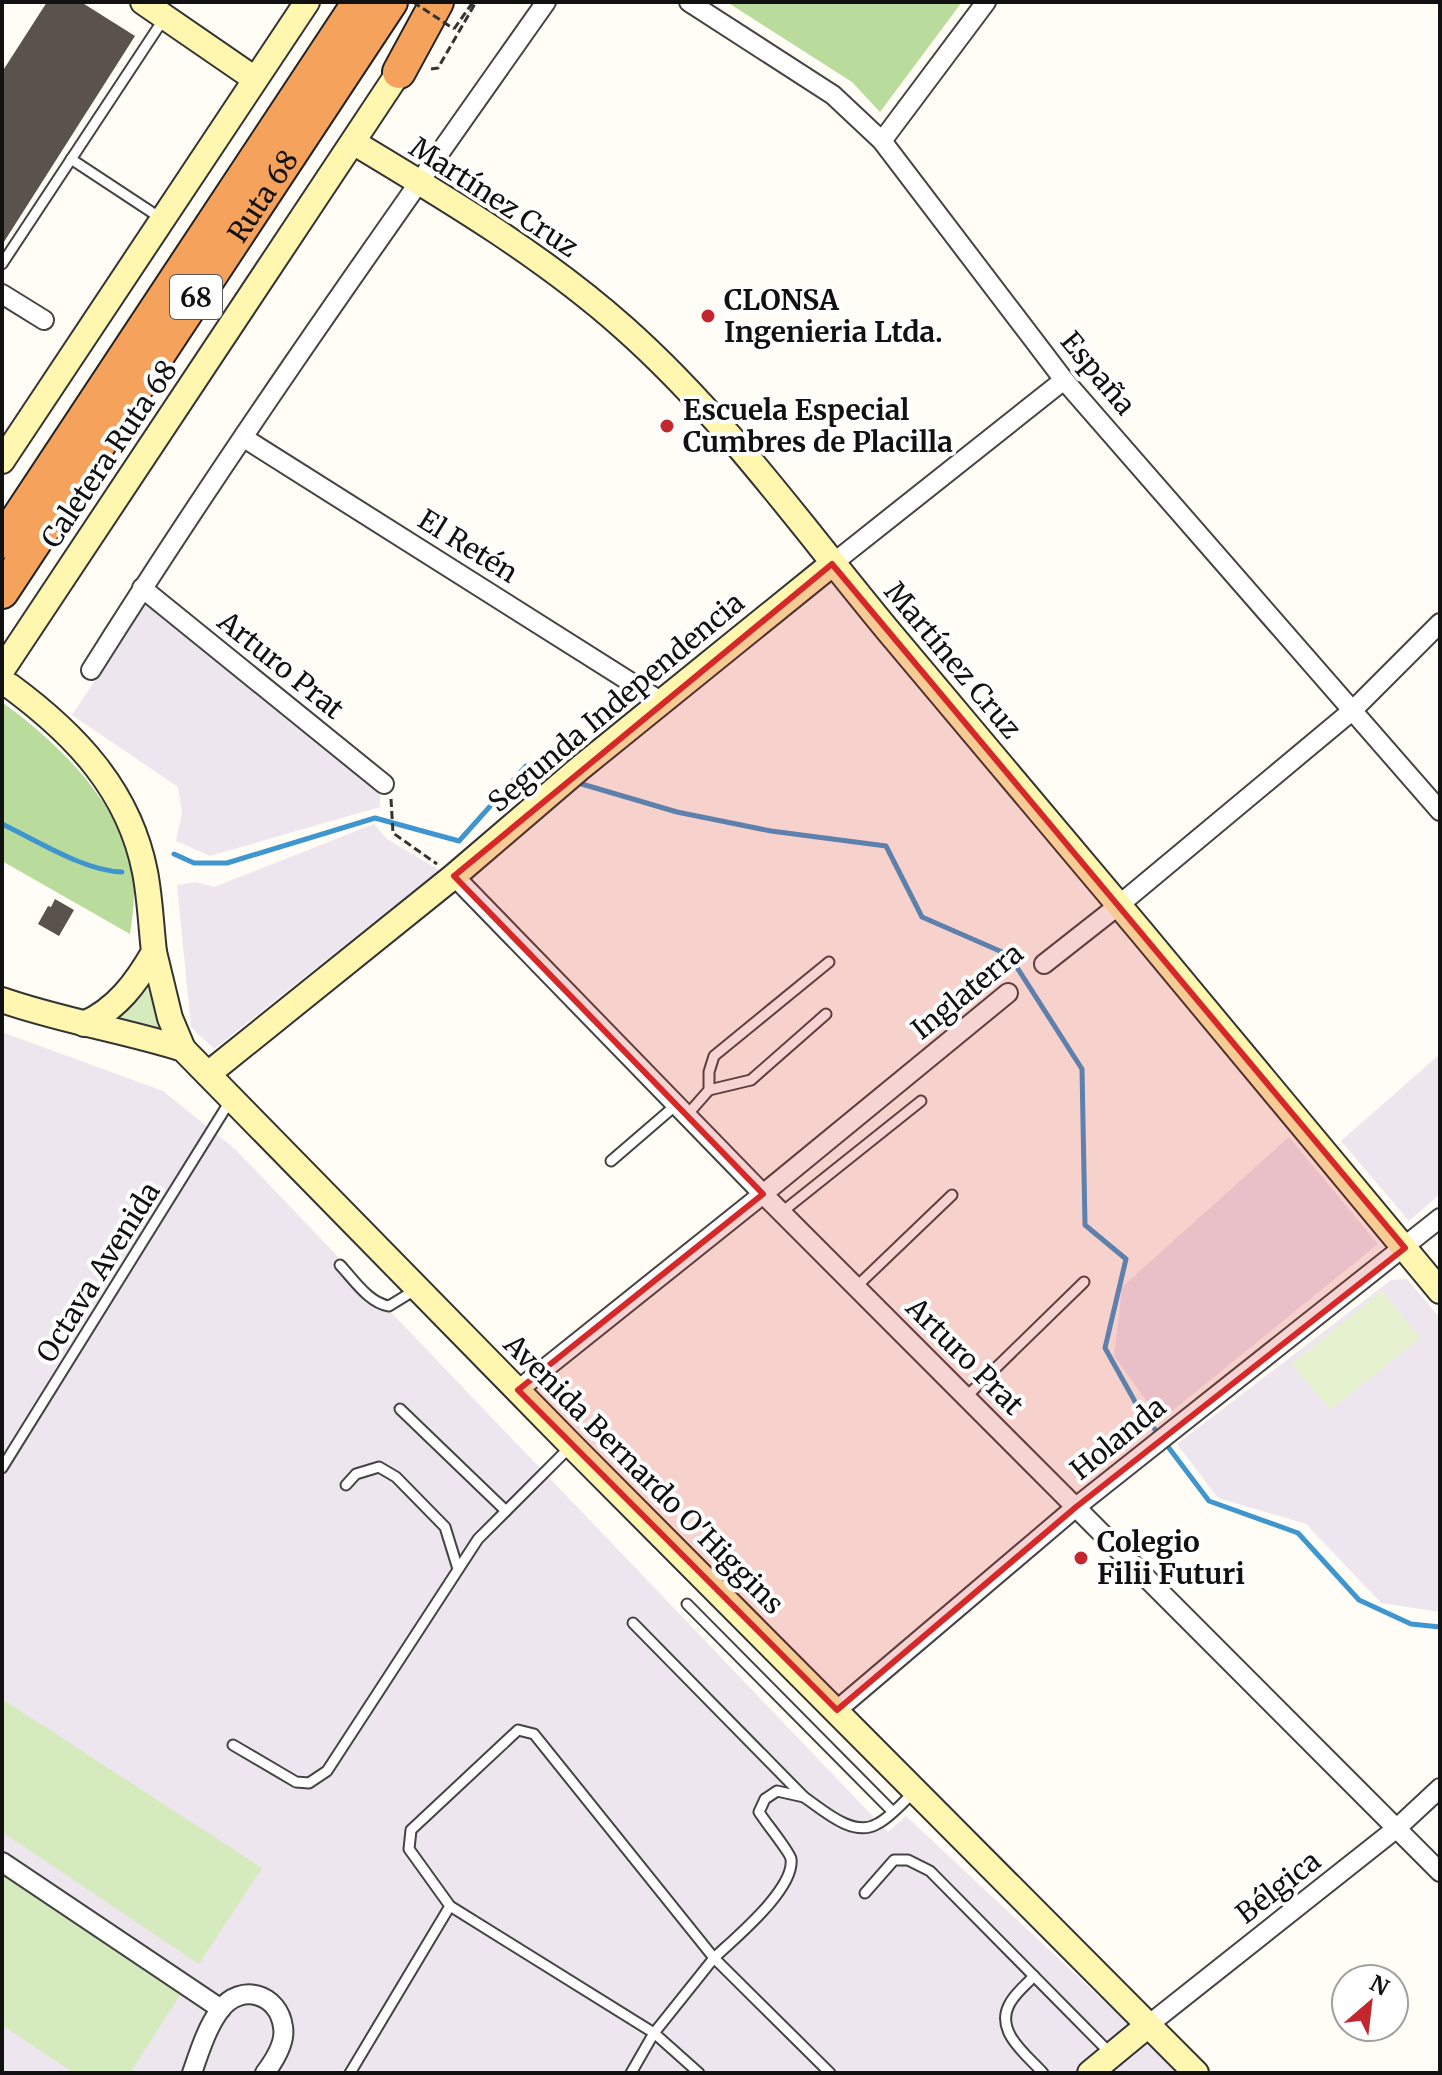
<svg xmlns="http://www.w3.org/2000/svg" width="1442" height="2075" font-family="Merriweather,serif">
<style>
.industrial{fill:#eee6ef}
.green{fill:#d5ebbd}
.forest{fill:#b9dc9c}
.pitch{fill:#e6f2cf}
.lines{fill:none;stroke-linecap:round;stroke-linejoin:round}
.stream{stroke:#3f96cf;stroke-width:5}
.building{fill:#5a524d}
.lane-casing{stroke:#444;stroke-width:13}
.street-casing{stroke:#444;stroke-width:22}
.secondary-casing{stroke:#333;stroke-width:28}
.highway-casing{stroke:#222;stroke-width:36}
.path{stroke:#333;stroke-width:3;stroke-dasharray:8 4;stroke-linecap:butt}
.lane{stroke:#fff;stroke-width:9}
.street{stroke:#fff;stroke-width:18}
.secondary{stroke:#fff6b0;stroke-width:24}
.highway{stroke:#f5a25d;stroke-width:32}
.path-bridge{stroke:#333;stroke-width:3;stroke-dasharray:8 4;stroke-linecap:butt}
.marked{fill:#d62828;fill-opacity:0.2;stroke:#d62828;stroke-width:6;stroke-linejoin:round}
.poi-dot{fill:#c4262e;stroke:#fff;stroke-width:3}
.labels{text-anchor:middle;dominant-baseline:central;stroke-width:8;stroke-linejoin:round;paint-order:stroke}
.shield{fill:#fff;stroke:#585858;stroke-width:2}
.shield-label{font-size:26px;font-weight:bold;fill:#111}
.street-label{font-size:28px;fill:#111;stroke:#fff}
.poi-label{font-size:28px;font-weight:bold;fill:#111;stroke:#fff;text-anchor:start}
</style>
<rect width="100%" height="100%" fill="#fffdf5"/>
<g class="industrial">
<polygon points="147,602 298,722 380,793 380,807 210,856 176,841 182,813 178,787 72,715"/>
<polygon points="374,824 387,839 439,870 214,1049 191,1027 177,885 196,882 214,887"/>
<polygon points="2,1032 163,1091 235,1149 888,1832 906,1816 1181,2073 2,2073"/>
<polygon points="1440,1054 1440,1194 1409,1221 1341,1141"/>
<polygon points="1289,1137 1378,1244 1161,1420 1114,1356 1122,1287"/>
<polygon points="1407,1279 1440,1318 1440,1612 1381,1603 1306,1524 1218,1498 1177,1444 1391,1280"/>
</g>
<g class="green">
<polygon points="149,987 164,1032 140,1023 114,1019 133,1005"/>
<polygon points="2,1699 262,1868 199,1964 2,1832"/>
<polygon points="2,1871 184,1989 130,2073 74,2073 2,2025"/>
</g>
<g class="forest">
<polygon points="727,2 962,2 880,112 852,82"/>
<path d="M2,702C57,742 120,802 132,872C136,893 133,913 130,934L2,861Z"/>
</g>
<polygon class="pitch" points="1382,1291 1420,1338 1330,1410 1292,1364"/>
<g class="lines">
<g class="stream">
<polyline points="575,782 677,812 771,831 886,846 922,917 1009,955 1082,1069 1085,1225 1126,1259 1105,1348 1138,1407 1209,1501 1298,1533 1359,1600 1411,1624 1440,1627"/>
<path d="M2,824C36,840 84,871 122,872"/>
<polyline points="174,854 194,863 227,863 375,818 459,841 526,766 558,776"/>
</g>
</g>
<g class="building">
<polygon points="47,2 81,2 135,36 2,245 2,72"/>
<polygon points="55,899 74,910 59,936 38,924 48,906 51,907"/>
</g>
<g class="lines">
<defs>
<g id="lane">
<polyline points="71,159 162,219"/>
<polyline points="2,264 163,20"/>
<polyline points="709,1090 751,1080 826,1014"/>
<polyline points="687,1115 709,1090 709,1072 714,1056 829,962"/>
<polyline points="611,1161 676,1105"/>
<polyline points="782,1212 921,1101"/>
<path d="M340,1265C354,1280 369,1303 389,1306L415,1290"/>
<polyline points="856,1287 952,1195"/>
<polyline points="966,1397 1084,1282"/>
<polyline points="400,1409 506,1511"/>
<polyline points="2,1468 230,1101"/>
<polyline points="346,1485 356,1474 379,1467 396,1477 445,1527 458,1569"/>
<polyline points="687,1604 892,1811"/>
<path d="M633,1623L804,1797C823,1810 853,1838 877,1824C891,1817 903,1802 915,1791"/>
<polyline points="233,1745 296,1782 309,1783 327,1771 478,1539 569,1448"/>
<path d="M804,1797L777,1791L765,1799L759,1812C765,1822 790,1852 791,1859C795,1889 735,1938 714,1958L830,2073"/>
<polyline points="865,1893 894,1860 908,1860 930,1871 1112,2055"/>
<path d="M1034,1976C1026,1985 1014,1994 1009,2005C995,2032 1027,2055 1043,2073"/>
<polyline points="350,2073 450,1906"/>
<polyline points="631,2073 654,2033 714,1958 534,1734 518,1730 411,1830 409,1849 450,1906 654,2033 699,2073"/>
</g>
<g id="street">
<polyline points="689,2 833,95 882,141 1064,380 1440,811"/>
<polyline points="882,141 986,2"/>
<polyline points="2,294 44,320"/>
<polyline points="244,438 662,702"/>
<polyline points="832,564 1064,380"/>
<polyline points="142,588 384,784"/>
<path d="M91,670C234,442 391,222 546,2"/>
<polyline points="454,876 763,1194 1440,1872"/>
<polyline points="1044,964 1119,905 1353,710 1440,623"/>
<polyline points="518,1390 763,1194 1008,993"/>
<polyline points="837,1710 1076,1507 1440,1218"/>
<polyline points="2,1862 221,2009"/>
<polyline points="1147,2026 1397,1828 1440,1788"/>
<path d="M192,2073C199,2053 207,2027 220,2010C241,1982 279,1994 283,2027C286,2043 274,2061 265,2073"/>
</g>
<g id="secondary">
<polyline points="143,2 255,79"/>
<path d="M353,142C446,198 542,255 623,327C728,420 807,534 896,640C1079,856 1259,1073 1440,1291"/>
<polyline points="2,461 307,2"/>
<polyline points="2,670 399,72"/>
<path d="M10,686C75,734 129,790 145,872C150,898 151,925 154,952C136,983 117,1009 84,1024"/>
<polyline points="154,952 170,1018 183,1049"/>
<path d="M2,1000C62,1021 123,1030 183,1049L572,1446L1196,2073"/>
<polyline points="208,1074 454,876 580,768 832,564"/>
<polyline points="1090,2073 1147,2026"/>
</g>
<g id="highway">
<polyline points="399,72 437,2"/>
<polyline points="2,542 359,2"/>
<path id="s1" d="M2,592L391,2"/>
</g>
</defs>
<use href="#lane" class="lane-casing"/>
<use href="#street" class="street-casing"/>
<use href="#secondary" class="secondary-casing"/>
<use href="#highway" class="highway-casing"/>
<g class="path">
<polyline points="454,29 473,2"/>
<polyline points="431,69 438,68 476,2"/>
<polyline points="391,799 393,833 437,864"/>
</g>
<use href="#lane" class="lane"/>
<use href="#street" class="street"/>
<use href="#secondary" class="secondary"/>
<use href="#highway" class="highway"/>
<polyline class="path-bridge" points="413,2 454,29"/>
</g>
<path class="marked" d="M832,564L1405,1248L1076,1507L837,1710L518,1390L763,1194L454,876Z"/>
<g class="poi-dot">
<circle cx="708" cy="316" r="8"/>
<circle cx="667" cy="426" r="8"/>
<circle cx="1081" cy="1558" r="8"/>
</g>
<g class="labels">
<rect class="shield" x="170" y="275" width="52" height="44" rx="6"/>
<g class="shield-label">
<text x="196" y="297">68</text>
</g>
<g class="street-label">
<text stroke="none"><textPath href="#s1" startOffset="474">Ruta 68</textPath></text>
<text transform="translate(494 197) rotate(33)">Martínez Cruz</text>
<text transform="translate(1098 373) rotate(50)">España</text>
<text transform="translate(109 454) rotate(-56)">Caletera Ruta 68</text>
<text transform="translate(468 546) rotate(32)">El Retén</text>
<text transform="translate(953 660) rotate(50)">Martínez Cruz</text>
<text transform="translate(281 665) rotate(39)">Arturo Prat</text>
<text transform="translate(616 702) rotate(-40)">Segunda Independencia</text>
<text transform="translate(967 991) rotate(-39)">Inglaterra</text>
<text transform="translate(98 1272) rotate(-58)">Octava Avenida</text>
<text transform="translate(965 1356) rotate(45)">Arturo Prat</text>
<text transform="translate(1118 1438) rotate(-39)">Holanda</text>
<text transform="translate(644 1474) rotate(45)">Avenida Bernardo O'Higgins</text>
<text transform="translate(1278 1887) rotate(-38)">Bélgica</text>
</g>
<g class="poi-label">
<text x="724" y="300">CLONSA<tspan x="724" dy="32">Ingenieria Ltda.</tspan></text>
<text x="683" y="410">Escuela Especial<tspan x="683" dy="32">Cumbres de Placilla</tspan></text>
<text x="1097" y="1542">Colegio<tspan x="1097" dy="32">Filii Futuri</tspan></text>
</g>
</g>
<rect width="1442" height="2075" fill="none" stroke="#111111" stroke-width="8"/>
<g transform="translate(1370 2003) rotate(28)"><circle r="38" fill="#ffffff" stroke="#a0a0a0" stroke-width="2"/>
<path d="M0-6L14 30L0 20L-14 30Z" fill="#c4262e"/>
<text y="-12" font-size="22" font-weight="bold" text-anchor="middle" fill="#111111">N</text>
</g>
</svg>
